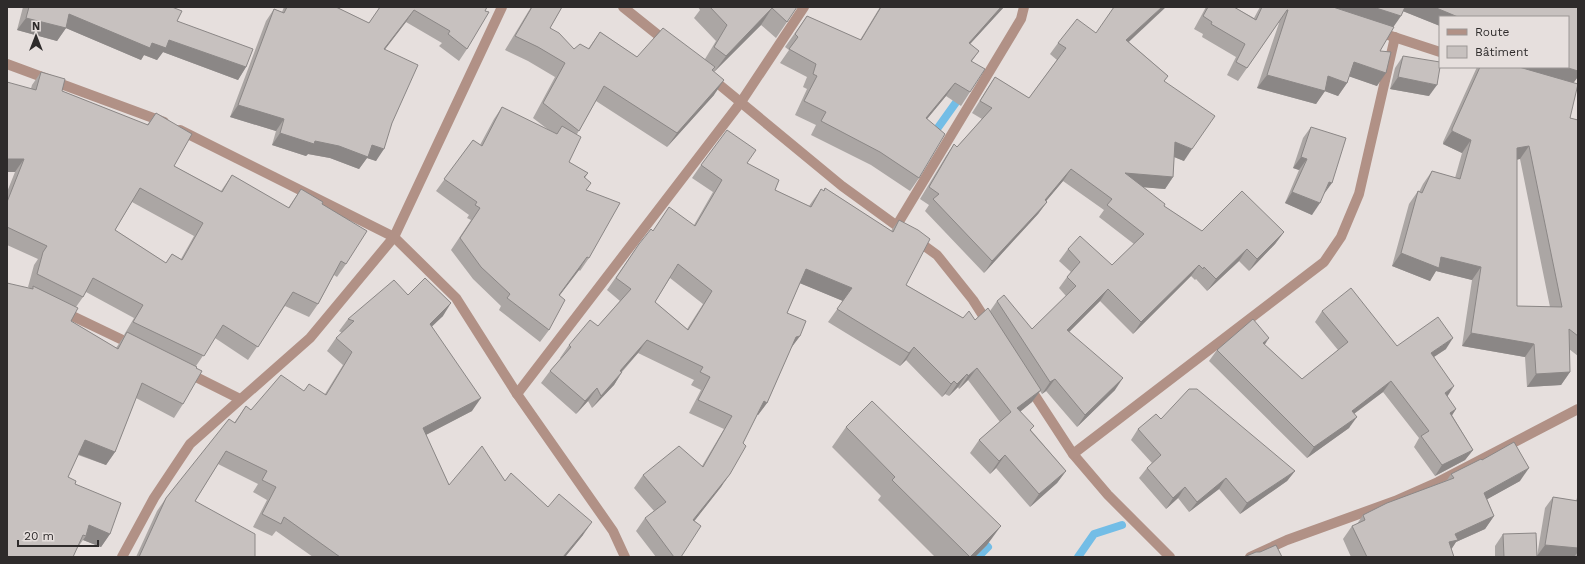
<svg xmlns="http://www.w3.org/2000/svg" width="1585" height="564" font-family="'Work Sans',sans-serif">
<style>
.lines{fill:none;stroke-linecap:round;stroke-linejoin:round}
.stream{stroke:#73bde6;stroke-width:8}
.street{stroke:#b19186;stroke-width:10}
.wall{fill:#aba6a4;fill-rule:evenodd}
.shaded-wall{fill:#8b8786}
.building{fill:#c7c1bf;stroke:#8b8786;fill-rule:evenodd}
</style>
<rect width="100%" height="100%" fill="#e6dfdd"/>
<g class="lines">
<g class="stream">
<polyline points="937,129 962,94"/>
<polyline points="978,557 988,547 979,539"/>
<polyline points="1078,557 1094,534 1122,525"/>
</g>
<g class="street">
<polyline points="623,7 668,43"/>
<polyline points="1388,35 1440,52"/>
<polyline points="7,64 164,122"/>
<polyline points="710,77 842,186 937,255 973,300 989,325"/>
<polyline points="180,130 394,237 456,298 517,394 613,531 625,557"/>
<polyline points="897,225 1021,19 1024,7"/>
<polyline points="62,311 133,345"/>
<polyline points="186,372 240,399"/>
<polyline points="1028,385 1073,454 1108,495 1170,557"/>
<polyline points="517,394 741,102 804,7"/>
<polyline points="1073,454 1324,262 1341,237 1359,194 1395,37"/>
<polyline points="122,557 154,498 190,444 310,338 394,237 502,7"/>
<polyline points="1250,557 1287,540 1395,501 1438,482 1578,409"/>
</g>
</g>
<g class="wall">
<polygon points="23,7 172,7 177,21 246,67 238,80 163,52 157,60 144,55 141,60 66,28 57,41 17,30"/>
<polygon points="284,7 336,7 369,23 380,7 487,7 467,49 459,61 439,46 442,43 406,22 385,49 392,123 376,161 367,158 359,169 330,158 308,154 306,156 272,145 276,131 230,117 266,21 274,9 282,12"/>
<polygon points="531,7 562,7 550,28 574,49 588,49 600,32 637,57 705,59 716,41 694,18 700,10 698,7 796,7 787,22 776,38 761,25 714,72 714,95 667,147 596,101 577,134 569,162 588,173 585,178 586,190 589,258 580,271 579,270 559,296 549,330 540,342 499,310 501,306 473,279 451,250 471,220 467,218 469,215 436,191 473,140 480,145 494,119 502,107 550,131 533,118 555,77 528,61 505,50"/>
<polygon points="880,7 1004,7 970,44 979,51 972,61 970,92 961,106 946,96 927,119 919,178 910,191 871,165 811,135 816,125 795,115 807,89 803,87 807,77 780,63 789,50 785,47 807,16 860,40"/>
<path d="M1206,7H1234L1254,18L1260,7H1578V78H1577L1573,83L1570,118L1578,120V356L1569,349L1570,372L1561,385L1527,387L1525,357L1462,346L1472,280L1436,271L1430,281L1392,266L1409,204L1418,191L1419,192L1423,184L1432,171L1455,178L1462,153L1443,144V142L1477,67H1568V17H1440V26L1403,11L1393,27L1380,51L1377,86L1349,76L1347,83L1338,96L1325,91L1316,104L1257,88L1279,23H1278L1238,81L1227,75L1236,57L1202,37L1203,34L1194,29ZM1520,159L1550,307L1517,306V160Z"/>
<path d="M1096,33L1129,42L1168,76L1164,81L1184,161L1174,157L1173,177L1165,189L1143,187L1164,206L1202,231L1284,232L1275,244L1249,271L1239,261L1207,291L1196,279L1195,280L1191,276L1133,334L1100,301L1069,332L1115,390L1077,427L1046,391L1042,394L1040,391L1032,402L1020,411L1031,430L1066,471L1057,483L1030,507L996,468L990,474L970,453L979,440L1000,422L968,380L959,389L958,387L949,396L945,394L942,397L906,360L900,366L828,322L843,301L800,283L787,313L800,336L791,348L767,403L758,415H757L721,487L694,521L681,557H656L636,531L645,518L654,511L634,488L643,475L702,466L724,429L689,413L701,390L691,385L694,380L638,353L622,372L614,385L592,408L588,401L576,414L541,383L550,371L561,358H560L569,345L598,326L620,301L607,290L639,244L653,231L694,225L713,192L692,178L701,165L747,163L775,190L809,206L821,189L823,191L825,188L891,231L899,220L906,285L963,318L975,320L990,311L997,301L1032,329L1066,296L1059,288L1067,277L1071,272L1059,261L1068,249L1112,265L1134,244L1099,217L1104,210L1063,181L1046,201L1047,202L1038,214L984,273L925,211L929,205L920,199L946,156L954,144L957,147L982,119L972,113L987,89L995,77L1029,98L1057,60L1050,54L1058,43ZM670,278L703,304L687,329L655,302Z"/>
<polygon points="1403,56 1429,96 1390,89 1395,68"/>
<path d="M41,72L62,91L147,125L156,113L174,166L221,191L232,175L288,208L301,189L322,204L346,264L337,277L334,275L318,304L309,317L285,306L248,360L215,338L196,366L183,404L174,418L136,398L115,452L106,465L78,455L68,477L75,484L110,534L101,547L83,540L76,550L31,289L28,287L34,265L38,259L7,245V192L15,172H7L32,85ZM132,202L194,236L181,259L172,254L166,263L115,230ZM86,292L134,318L124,335H125L116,348L71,321L76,307L83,297Z"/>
<polygon points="1311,127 1312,215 1285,203 1299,170 1293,168 1303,138"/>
<polygon points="408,295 443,316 431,326 472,411 426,435 449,485 505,481 548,507 583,535 565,557 313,557 276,531 272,536 253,527 267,500 253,492 258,484 218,464 195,501 255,557 136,557 157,511 166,498 234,423 246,406 251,410 304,391 325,394 343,365 327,351 336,338 342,333 339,331 348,319"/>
<polygon points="1322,311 1397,346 1446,349 1434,357 1447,397 1456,409 1452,415 1473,450 1465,460 1435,476 1414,447 1419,438 1383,392 1354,414 1349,428 1307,458 1209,361 1217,350 1265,345 1302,379 1338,350 1315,322"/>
<polygon points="1161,419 1295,471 1287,481 1240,514 1219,489 1189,512 1178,498 1166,509 1139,478 1147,468 1152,463 1131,440 1138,429"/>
<polygon points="846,427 987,545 975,557 935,557 878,500 881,496 832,447"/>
<polygon points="1482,460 1520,481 1487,499 1494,516 1485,529 1456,542 1451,549 1454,557 1351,557 1343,539 1352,526 1357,524 1363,515 1447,480 1451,474"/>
<polygon points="1578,495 1578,557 1551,557 1537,556 1545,508 1553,497 1576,501"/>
<polygon points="1503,534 1537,557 1495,557 1495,546"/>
</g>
<g class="shaded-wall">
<polygon points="1001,7 1004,7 959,56 969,43"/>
<polygon points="1162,7 1166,7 1118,52 1126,40"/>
<polygon points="1324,7 1373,7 1401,16 1392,29"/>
<polygon points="1402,7 1434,7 1458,17 1440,17 1440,26 1400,10"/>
<polygon points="772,8 761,25 714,72 726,56"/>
<polygon points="414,10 406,22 376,61 384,49"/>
<polygon points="69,14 152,43 169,40 246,67 238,80 163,52 157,60 144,55 141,60 61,26"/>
<polygon points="26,18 66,28 57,41 17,30"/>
<polygon points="1354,62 1386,73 1377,86 1345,75"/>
<polygon points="1512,67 1565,67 1578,70 1578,78 1577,78 1572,85"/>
<polygon points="1267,75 1325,91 1316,104 1257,88"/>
<polygon points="1328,76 1347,83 1338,96 1319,89"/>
<polygon points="1398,77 1437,85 1429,96 1390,89"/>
<polygon points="724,80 714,95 667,147 677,133"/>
<polygon points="955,83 946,96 917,131 926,118"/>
<polygon points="238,105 284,119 276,131 230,117"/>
<polygon points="1452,131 1471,140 1462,153 1443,144"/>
<polygon points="280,133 315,141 372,145 384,149 376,161 367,158 359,169 330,158 308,154 306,156 272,145"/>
<polygon points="1175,142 1192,149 1184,161 1167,154"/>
<polygon points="1529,146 1520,159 1508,160 1517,148"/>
<polygon points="1301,157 1307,159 1299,170 1293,168"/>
<polygon points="7,159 24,159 15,172 7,172"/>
<polygon points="1071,169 1063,181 1037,212 1045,200"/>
<polygon points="1125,173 1173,177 1165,189 1116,185"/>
<polygon points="1329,182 1332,183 1324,194"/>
<polygon points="1292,192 1320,203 1312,215 1285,203"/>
<polygon points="1047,202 1038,214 984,273 992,261"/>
<polygon points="1284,232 1275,244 1249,271 1257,259"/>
<polygon points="1247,249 1239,261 1207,291 1216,279"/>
<polygon points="1401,253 1441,257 1481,267 1472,280 1436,271 1430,281 1392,266"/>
<polygon points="587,257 579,270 550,308 559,295"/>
<polygon points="1199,265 1191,276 1133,334 1141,322"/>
<polygon points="806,269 852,288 843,301 797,282"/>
<polygon points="1108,289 1100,301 1059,342 1067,330"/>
<polygon points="451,303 443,316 421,337 430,324"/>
<polygon points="1471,333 1534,344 1525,357 1462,346"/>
<polygon points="800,336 791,348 787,349 796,337"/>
<polygon points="1269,338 1262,349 1263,343"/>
<polygon points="1453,338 1446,349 1423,364 1431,353"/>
<polygon points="647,340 638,353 611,383 620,371"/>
<polygon points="914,347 906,360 900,366 909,353"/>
<polygon points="977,368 968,380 959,389 968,376"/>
<polygon points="622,372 614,385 592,408 601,396"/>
<polygon points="1570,372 1561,385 1527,387 1536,374"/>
<polygon points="967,374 958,387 949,396 957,384"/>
<polygon points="1123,378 1115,390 1077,427 1085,415"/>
<polygon points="1055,379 1046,391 1042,394 1050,382"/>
<polygon points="954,381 945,394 942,397 951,384"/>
<polygon points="1391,381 1383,392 1344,421 1352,411"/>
<polygon points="1454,386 1447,397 1445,393"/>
<polygon points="597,388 588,401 576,414 585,401"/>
<polygon points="1041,390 1032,402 1009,421 1017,408"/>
<polygon points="481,398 472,411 414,441 423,428"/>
<polygon points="764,401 767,403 758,415 755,414"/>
<polygon points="1456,409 1449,420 1450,413"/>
<polygon points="1357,417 1349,428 1307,458 1314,447"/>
<polygon points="85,440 115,452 106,465 75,453"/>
<polygon points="1473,450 1465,460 1435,476 1442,465"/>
<polygon points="1005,455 996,468 990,474 999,461"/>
<polygon points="1529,468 1520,481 1475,506 1484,493"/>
<polygon points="1066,471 1057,483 1030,507 1039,494"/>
<polygon points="1295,471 1287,481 1240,514 1247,503"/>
<polygon points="730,474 721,487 685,533 693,520"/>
<polygon points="1226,478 1219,489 1189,512 1197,502"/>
<polygon points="1185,487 1178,498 1166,509 1173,498"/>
<polygon points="1494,516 1485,529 1456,542 1449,553 1440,555 1455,534"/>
<polygon points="592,522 583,535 565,557 563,557"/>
<polygon points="89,525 110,534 101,547 83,540 86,536"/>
<polygon points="1001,526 987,545 975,557 970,557"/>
<polygon points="1545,545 1578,548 1578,552 1574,557 1551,557 1537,556"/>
</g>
<g class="building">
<polygon points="29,7 172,7 182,11 177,21 253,49 246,67 169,40 166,48 152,43 150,48 69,14 66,28 26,18"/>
<polygon points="287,7 336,7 369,23 380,7 487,7 485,11 489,12 467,49 448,34 450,31 414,10 384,49 418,65 392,123 384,149 372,145 368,157 339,146 315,141 314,144 280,133 284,119 238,105 274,9 284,13"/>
<polygon points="532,7 562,7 550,28 559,33 574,49 580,44 589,49 600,32 637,57 663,28 715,67 712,70 724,80 677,133 604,86 579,131 543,103 565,63 538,47 515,36"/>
<polygon points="710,7 797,7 787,22 772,8 726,56 714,47 727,25"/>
<polygon points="881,7 1001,7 969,43 979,51 971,61 985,69 970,92 955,83 926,118 945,134 919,178 880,152 821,121 826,112 804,101 817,76 813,74 816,64 789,49 798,37 795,34 807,16 861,40"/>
<polygon points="1114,7 1162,7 1126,40 1168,76 1164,81 1215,116 1192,149 1175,142 1173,177 1125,173 1165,204 1164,206 1202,231 1242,191 1284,232 1257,259 1247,249 1216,279 1204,267 1203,269 1199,265 1141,322 1108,289 1067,330 1123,378 1085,415 1055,379 1050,382 997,301 1004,295 1032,329 1076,286 1067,277 1080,262 1068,249 1080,236 1112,265 1144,234 1107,205 1112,199 1071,169 1045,200 1047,202 992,261 933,199 939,194 929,187 954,144 957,147 992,108 980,101 995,77 1029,98 1066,48 1058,43 1077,19 1096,33"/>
<polygon points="1208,7 1234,7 1256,20 1262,7 1333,7 1394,27 1380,51 1391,52 1386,73 1354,62 1347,83 1328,76 1325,91 1267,75 1288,10 1287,10 1247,68 1236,62 1245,44 1211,24 1212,22 1203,16"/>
<polygon points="1373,7 1405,7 1401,16"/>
<polygon points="1434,7 1578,7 1578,71 1565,67 1568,67 1568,17 1458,17"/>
<polygon points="1403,56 1440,62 1440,67 1437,85 1398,77"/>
<path d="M1480,67H1519L1578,84L1570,118L1578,120V336L1569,329L1570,372L1536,374L1534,344L1471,333L1481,267L1441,257L1439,268L1401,253L1418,191L1422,193L1432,171L1460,179L1471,140L1452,131V129ZM1529,146L1562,307L1517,306V148Z"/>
<path d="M41,72L65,79L62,91L148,125L156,113L192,134L174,166L222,192L232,175L289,208L301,189L323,202L322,204L367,231L346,264L341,261L318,304L293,292L258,347L223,325L204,356L133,322L143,305L93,278L83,297L37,274L43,252L47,246L7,227V202L24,159H7V82L36,90ZM140,188L203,223L182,260L172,254L166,263L115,230Z"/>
<polygon points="502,107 557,134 562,126 581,137 569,162 588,173 584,177 591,183 586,190 620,203 589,258 587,257 559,295 565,300 549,330 507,298 510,294 481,267 460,238 480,208 475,205 477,202 444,179 473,140 482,146"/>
<polygon points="1311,127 1346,138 1332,183 1329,182 1320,203 1292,192 1307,159 1301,157"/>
<path d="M727,130L756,150L747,163L779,180L775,190L811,207L821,189L824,191L825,188L893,232L899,220L918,230L930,239L906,285L963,318L969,311L975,320L988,308L1041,390L1017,408L1034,426L1030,430L1066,471L1039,494L1005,455L999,461L979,440L1011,412L977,368L968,376L967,374L957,384L954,381L951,384L914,347L909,353L837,309L852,288L806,269L787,313L806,321L800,336L796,337L767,403L764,401L743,443L746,446L730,474L693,520L701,526L681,557H674L645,518L666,502L643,475L679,446L703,467L732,416L698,400L710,377L700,372L703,367L647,340L620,371L622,372L601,396L597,388L585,401L550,371L571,347L569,345L590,320L598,326L631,289L616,278L639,244L651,229L653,231L669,207L695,226L722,180L701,165ZM678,264L712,291L688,330L655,302Z"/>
<polygon points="425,278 451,303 430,324 481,398 423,428 449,485 482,446 505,481 511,473 548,507 559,494 592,522 563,557 340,557 284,517 281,524 262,514 276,487 262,480 267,471 226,451 195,501 255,534 255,557 139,557 166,498 229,419 235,423 246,406 251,410 281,375 304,391 309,384 326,395 352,352 336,338 354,321 348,319 394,280 408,295"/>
<polygon points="7,283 33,289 33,286 78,308 71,321 118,349 127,332 197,367 196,368 202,371 183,404 142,383 115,452 85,440 68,477 76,481 75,484 121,503 110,534 89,525 86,536 83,535 73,557 7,557"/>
<polygon points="1351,288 1397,346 1438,317 1453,338 1431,353 1454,386 1445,393 1456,409 1450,413 1473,450 1442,465 1421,436 1429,431 1391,381 1352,411 1357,417 1314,447 1217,350 1253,319 1269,338 1263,343 1302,379 1348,342 1322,311"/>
<polygon points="1189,389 1197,389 1295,471 1247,503 1226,478 1197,502 1185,487 1173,498 1147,468 1161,455 1138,429 1156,414 1161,419"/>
<polygon points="872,401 1001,526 970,557 892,480 895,477 846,427"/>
<polygon points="1514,442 1529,468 1484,493 1494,516 1455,534 1458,540 1449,542 1454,557 1367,557 1352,526 1365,520 1363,515 1387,503 1454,478 1451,474 1481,459 1482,460"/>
<polygon points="1553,497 1578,501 1578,548 1545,545"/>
<polygon points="1536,533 1537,557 1504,557 1503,534"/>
<polygon points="1276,545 1282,557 1244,557 1256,552 1260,552"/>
</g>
<rect width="1585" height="564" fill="none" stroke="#2e2b2b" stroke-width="16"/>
<rect x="1439" y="16" width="130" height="52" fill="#e6dfdd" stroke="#9c9796"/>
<rect x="1447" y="29" width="20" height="6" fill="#b19186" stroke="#9c9796"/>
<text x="1475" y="36" font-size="12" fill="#2e2b2b">Route</text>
<rect x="1447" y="46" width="20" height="12" fill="#c7c1bf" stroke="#9c9796"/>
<text x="1475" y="56" font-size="12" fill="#2e2b2b">Bâtiment</text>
<g transform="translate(36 36)" stroke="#e6dfdd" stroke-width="3" paint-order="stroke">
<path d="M0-3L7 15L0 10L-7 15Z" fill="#2e2b2b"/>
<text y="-6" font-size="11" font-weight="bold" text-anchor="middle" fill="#2e2b2b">N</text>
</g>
<path d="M18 540v6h80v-6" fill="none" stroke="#2e2b2b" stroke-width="2"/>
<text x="24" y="540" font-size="12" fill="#2e2b2b" stroke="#e6dfdd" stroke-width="3" paint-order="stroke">20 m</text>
</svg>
